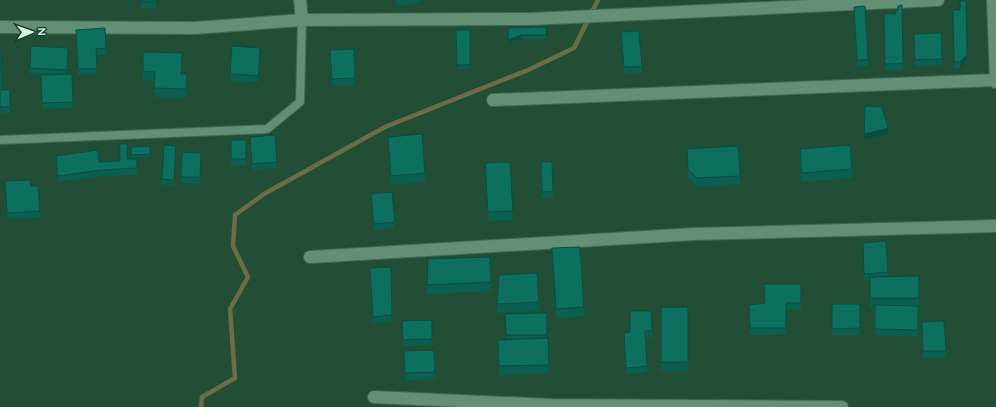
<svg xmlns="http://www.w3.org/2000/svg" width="996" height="407" font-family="Quicksand,sans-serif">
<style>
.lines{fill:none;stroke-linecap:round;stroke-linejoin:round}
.stream{stroke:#6c6d46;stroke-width:4.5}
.lane-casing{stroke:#3f6954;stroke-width:10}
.street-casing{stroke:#3f6954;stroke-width:14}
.lane{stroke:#639075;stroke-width:8}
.street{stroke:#639075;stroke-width:12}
.wall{fill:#0b5f51}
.shaded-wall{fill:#094e42}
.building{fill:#0d6f5e;stroke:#094e42}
</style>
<rect width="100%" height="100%" fill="#214e35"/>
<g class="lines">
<polyline class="stream" points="201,407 202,397 235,378 230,309 248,277 233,246 235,215 264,194 385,127 528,70 574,48 598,0"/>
<defs>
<polyline id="lane" points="0,140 267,129 300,102 302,20"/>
<g id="street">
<polyline points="300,0 302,20"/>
<polyline points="993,0 996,82"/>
<polyline points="0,27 195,28 302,20 531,19 938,0"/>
<polyline points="493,100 996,80"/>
<polyline points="310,257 694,234 996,226"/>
<polyline points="374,397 551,405 842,407"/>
</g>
</defs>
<use href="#lane" class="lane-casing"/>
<use href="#street" class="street-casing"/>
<use href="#lane" class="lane"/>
<use href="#street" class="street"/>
</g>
<g class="wall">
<rect x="141" y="0" width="15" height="8"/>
<polygon points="396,0 422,0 422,2 397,6"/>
<polygon points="902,5 903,70 885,70 884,14 896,14"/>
<polygon points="854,7 868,60 868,66 857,67"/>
<polygon points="953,10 960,10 967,61 960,68 954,68"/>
<polygon points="546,27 546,39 521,39 508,43 508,28"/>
<polygon points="456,30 470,30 470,68 457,69"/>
<polygon points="621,32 642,67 642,73 624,73"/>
<polygon points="76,36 106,48 106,55 97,55 97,74 78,75"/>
<polygon points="914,41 942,59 942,65 915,66"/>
<polygon points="354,49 355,85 332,85 330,50"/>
<polygon points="143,52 181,74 187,74 186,98 154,97 155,81 143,80"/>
<polygon points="0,53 2,60 1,70 2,90 10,90 10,113 0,113"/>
<polygon points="68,54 67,74 72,74 73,108 42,109 41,75 44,75 30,74 30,68"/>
<polygon points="260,54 258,82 230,81 230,74"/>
<polygon points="250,137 277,162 277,168 252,170"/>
<polygon points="388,137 425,173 425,182 391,185"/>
<rect x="231" y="140" width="15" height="25"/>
<polygon points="150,146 150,157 131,158 131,147"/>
<polygon points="687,149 740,176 740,184 697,187 688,178"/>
<polygon points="800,149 852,169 852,178 802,182 800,158"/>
<polygon points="176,152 174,186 162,185 162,179"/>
<polygon points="182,152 201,153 200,184 181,183"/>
<polygon points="56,156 99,162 120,161 127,159 137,159 137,175 101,176 58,182 56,162"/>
<polygon points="541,162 552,162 553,198 542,198"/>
<polygon points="485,163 513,211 513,220 488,221"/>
<polygon points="5,181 31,186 40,211 40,218 7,219"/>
<polygon points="371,194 395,222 395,228 374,230"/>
<polygon points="863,243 888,272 888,277 919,276 919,307 918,337 875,335 875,307 870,307 870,280 864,280"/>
<polygon points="552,248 584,307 584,316 556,318 552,257"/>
<polygon points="428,259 491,282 491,291 427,294"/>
<polygon points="391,267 392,321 373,323 370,268"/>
<polygon points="801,284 801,310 786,310 786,334 750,335 749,305 765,303"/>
<polygon points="539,302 539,311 497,313 497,304"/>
<rect x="832" y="304" width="28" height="31"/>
<rect x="661" y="307" width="27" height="64"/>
<polygon points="651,311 652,337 645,338 647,372 626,374 624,333 630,333"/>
<polygon points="547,313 547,338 549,373 499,375 498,340 506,339 505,314"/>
<polygon points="432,320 432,345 403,346 402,321"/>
<polygon points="944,321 946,357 923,358 922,322"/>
<polygon points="434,350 435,379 405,380 404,351"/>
</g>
<g class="shaded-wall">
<polygon points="521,35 521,39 508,43 508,40"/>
<polygon points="967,55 967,61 960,68 960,62"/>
<polygon points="888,128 888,134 864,140 864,134"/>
<polygon points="176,146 176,152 174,186 174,180"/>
</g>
<g class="building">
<rect x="141" y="0" width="15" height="2"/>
<polygon points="960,1 966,1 967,55 960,62 954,62 953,10 960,10"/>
<polygon points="902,5 903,63 885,64 884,14 896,14 896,10 898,10 898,6"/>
<polygon points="865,6 868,60 857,60 854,7"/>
<polygon points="546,27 546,35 521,35 508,40 508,28"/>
<polygon points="105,28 106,48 96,49 97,68 78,69 76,30"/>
<polygon points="456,30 470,30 470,65 457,65"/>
<polygon points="639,31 642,67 624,67 621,32"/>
<polygon points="941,33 942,59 915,60 914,34"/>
<polygon points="31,46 68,48 67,70 30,68"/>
<polygon points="232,46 260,48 258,76 230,74"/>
<polygon points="354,49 355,78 332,79 330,50"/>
<polygon points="143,52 182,53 181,74 187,74 186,89 154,88 155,72 143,71"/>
<polygon points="0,53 2,53 1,67 0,67"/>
<polygon points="0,70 2,70 2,90 10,90 10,107 0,107"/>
<polygon points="72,74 73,102 42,103 41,75"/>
<polygon points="865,106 882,107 888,128 864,134"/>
<polygon points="422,134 425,173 391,176 388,137"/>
<polygon points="275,135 277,162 252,164 250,137"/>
<rect x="231" y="140" width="15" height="19"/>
<polygon points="120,144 127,144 127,159 137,159 137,168 101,170 58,176 56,156 98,150 99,162 120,161"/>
<polygon points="164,145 176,146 174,180 162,179"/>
<polygon points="850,145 852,169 802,173 800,149"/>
<polygon points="150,146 150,154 131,155 131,147"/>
<polygon points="738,146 740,176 697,178 688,169 687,149"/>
<polygon points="182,152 201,153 200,177 181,177"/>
<polygon points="510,162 513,211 488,212 485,163"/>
<polygon points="541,162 552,162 553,191 542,192"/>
<polygon points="30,180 31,186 38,186 40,211 7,213 5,181"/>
<polygon points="392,192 395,222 374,224 371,194"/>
<polygon points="886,241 888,272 864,274 863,243"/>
<polygon points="580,247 584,307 556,309 552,248"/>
<polygon points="490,257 491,282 427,285 428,259"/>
<polygon points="391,267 392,315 373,317 370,268"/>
<polygon points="537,273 539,302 497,304 499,275"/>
<polygon points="919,276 919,298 870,298 870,277"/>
<polygon points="764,284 801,284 801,303 786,303 786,328 750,328 749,305 765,303"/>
<polygon points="832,304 860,304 860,328 832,329"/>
<polygon points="875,305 918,306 918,330 875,329"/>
<rect x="661" y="307" width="27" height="55"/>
<polygon points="630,311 651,311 652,331 645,331 647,366 626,368 624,333 630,332"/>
<polygon points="547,313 547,335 506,335 505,314"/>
<polygon points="432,320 432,339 403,340 402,321"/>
<polygon points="944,321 946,351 923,351 922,322"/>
<polygon points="548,338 549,365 499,366 498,340"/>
<polygon points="434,350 435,372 405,373 404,351"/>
</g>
<g transform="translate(32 32) rotate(88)" stroke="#15432b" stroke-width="3" paint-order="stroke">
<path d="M0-3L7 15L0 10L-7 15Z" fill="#dbf3e4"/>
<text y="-6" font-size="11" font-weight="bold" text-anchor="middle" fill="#dbf3e4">N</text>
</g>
</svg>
